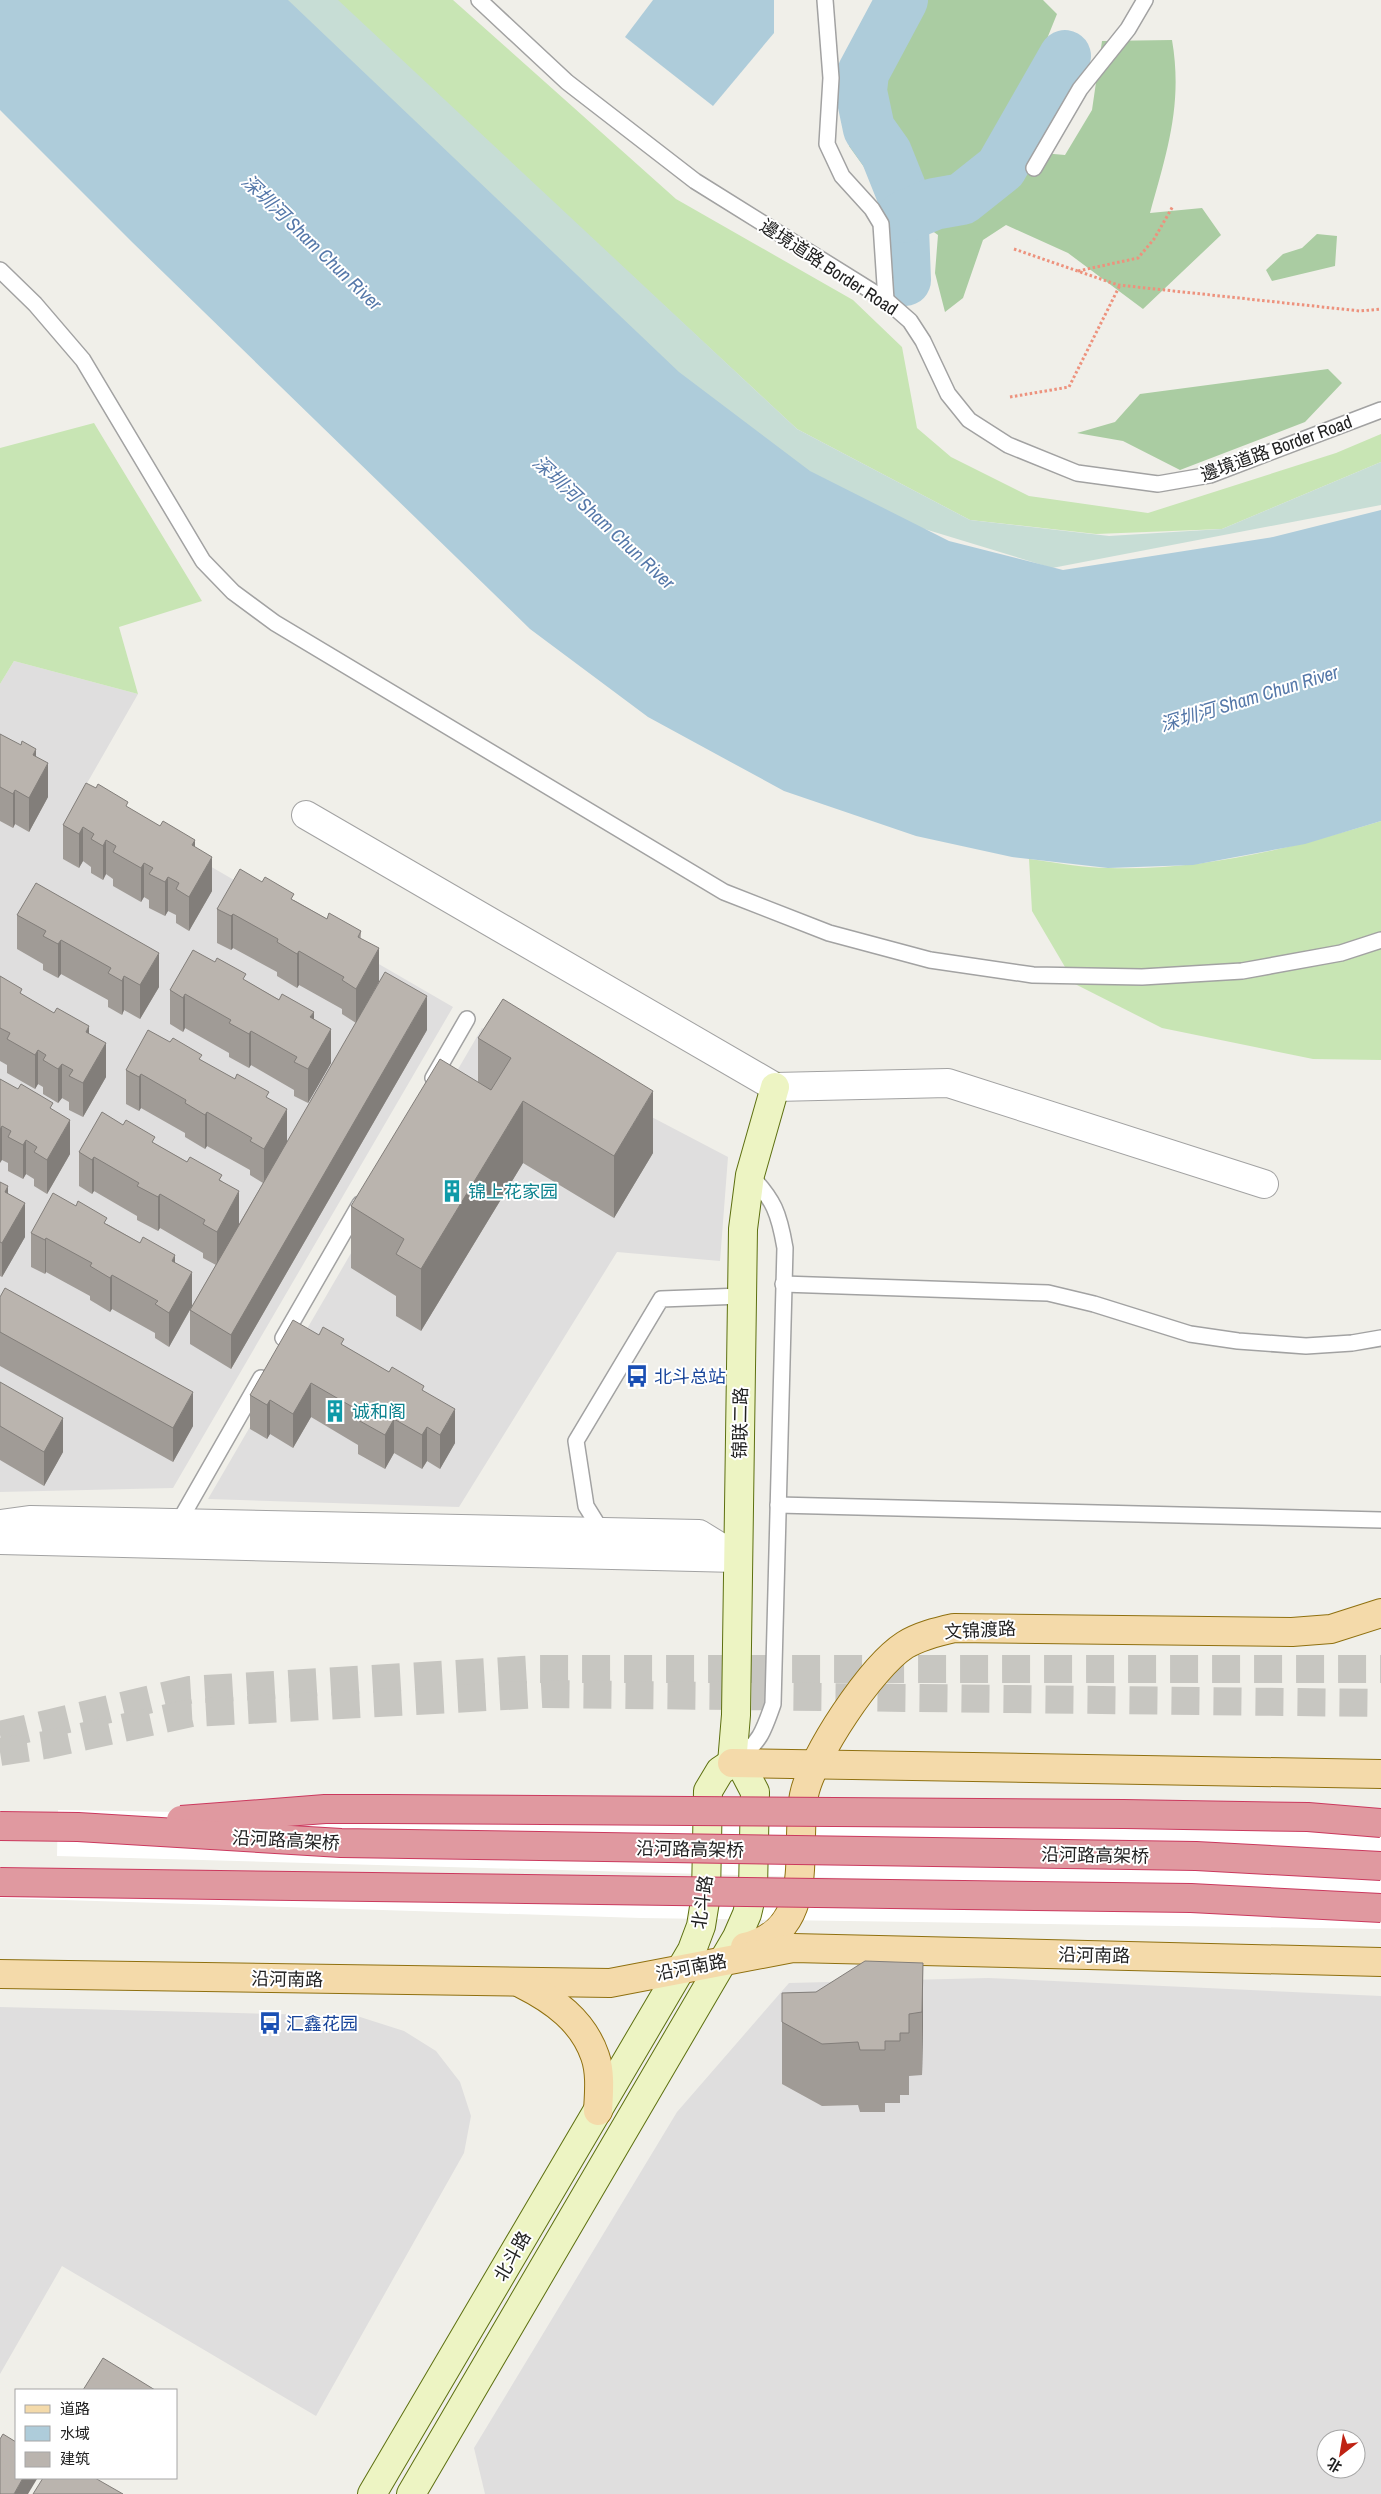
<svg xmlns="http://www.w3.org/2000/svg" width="1381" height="2494" font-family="'Archivo Narrow','Noto Sans SC',sans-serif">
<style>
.residential{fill:#dfdede;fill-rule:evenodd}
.grass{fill:#c8e5b4}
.forest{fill:#aacca2}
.wetland{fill:#c7ddd5}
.water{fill:#aeccda}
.pier{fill:#fff}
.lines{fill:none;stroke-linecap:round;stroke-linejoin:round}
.river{stroke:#aeccda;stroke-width:52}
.highway-tunnel{stroke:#c7c6c1;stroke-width:28;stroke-dasharray:28 14;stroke-linecap:butt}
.lane-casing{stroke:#a2a2a2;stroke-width:18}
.street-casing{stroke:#a2a2a2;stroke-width:30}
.secondary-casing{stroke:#5d7010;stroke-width:30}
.primary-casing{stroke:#8f700f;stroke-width:30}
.path{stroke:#ed927d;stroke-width:3;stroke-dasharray:2.5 2.5;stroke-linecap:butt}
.lane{stroke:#fff;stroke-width:15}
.street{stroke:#fff;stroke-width:28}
.secondary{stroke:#edf4c3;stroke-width:28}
.primary{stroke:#f4daaa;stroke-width:28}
.highway-bridge-casing{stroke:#cb395e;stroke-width:30;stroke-linecap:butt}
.highway-bridge{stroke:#e099a0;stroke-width:28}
.wall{fill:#a09b96}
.shaded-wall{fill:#827e7a}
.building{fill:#bab4ae;stroke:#827e7a}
.labels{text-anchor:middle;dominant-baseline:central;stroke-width:4;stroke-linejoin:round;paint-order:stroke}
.street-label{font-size:18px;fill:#212121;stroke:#fff}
.culture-label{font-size:18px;fill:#0d838f;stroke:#fff;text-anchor:start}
.transit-label{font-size:18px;fill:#164399;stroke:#fff;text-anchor:start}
.water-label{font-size:19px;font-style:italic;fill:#5578a9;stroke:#fff}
</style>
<rect width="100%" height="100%" fill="#f0efe9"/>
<g class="residential">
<polygon points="14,661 138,694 82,792 453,1007 173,1488 0,1492 0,684"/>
<polygon points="482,1028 728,1157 720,1261 617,1252 459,1507 208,1499"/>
<path d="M988,1978L1381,1996V2494H485L474,2448L677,2112L789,1983ZM1326,2439H1356V2469H1326Z"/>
<polygon points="0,2007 357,2016 404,2031 436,2051 460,2082 471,2116 464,2153 316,2416 62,2266 0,2374"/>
</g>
<g class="grass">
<polygon points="335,0 453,0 676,199 853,300 902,347 917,428 951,457 1029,496 1148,513 1336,453 1381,434 1381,462 1222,529 1096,534 970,520 797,429"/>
<polygon points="94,423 202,601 119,627 138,694 14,661 0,684 0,448"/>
<path d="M1381,821V1060L1313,1059L1162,1028L1075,984L1032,911L1029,859C1055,862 1082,868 1109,868C1202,871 1293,848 1381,821Z"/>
</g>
<g class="forest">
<path d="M925,0H1043L1057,14L1013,123L1031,152L1065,155L1092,110L1102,41L1172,40C1183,104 1167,152 1150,213L1202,208L1221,235L1143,309L1068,253L1006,225L983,240L963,298L945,312L935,273L938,235L887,199L849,146L890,58Z"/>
<polygon points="1317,234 1337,236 1335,266 1272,281 1266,270 1283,254 1302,248"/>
<polygon points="1328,369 1342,383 1305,422 1180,470 1123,441 1077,433 1115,422 1140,394"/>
</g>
<polygon class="wetland" points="270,0 338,0 797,429 970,520 1109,536 1222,529 1381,462 1381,505 1052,568 849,506 696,397"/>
<g class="water">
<polygon points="0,0 288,0 679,372 810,471 949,541 1063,570 1273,537 1381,510 1381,821 1305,844 1193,865 1108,868 1012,857 916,836 784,791 648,717 530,629 132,242 0,110"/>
<polygon points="653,0 774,0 774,33 713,106 625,37"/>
</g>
<g class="pier">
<polygon points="58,1810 1271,1830 1381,1836 1381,1893 57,1856"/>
<polygon points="0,1867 836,1886 1381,1904 1381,1929 641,1918 0,1898"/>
</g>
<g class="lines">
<g class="river">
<polyline points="902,0 863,73 861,91 869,129 886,153 904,198 903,228 905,280"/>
<polyline points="903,217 934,204 962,199 1001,168 1065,56"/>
</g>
<g class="highway-tunnel">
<polyline points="0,1735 189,1690 538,1669 1381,1669"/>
<polyline points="0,1752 45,1745 191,1713 544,1694 1381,1703"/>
</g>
<defs>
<g id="lane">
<polyline points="479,0 567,82 695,181 886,300 910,321 923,341 948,394 969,420 1008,445 1077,473 1158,484 1210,475 1381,410"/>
<polyline points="825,0 831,78 827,144 842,176 872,209 881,224 886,300"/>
<polyline points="1034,168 1080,89 1128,29 1145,0"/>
<polyline points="0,270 35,304 83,360 203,561 233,592 275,623 724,892 829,933 930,960 1033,975 1142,977 1242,971 1341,953 1381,940"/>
<polyline points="433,1078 467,1019"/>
<polyline points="783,1284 1048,1293 1094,1304 1190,1334 1238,1341 1306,1346 1352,1343 1381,1338"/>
<polyline points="283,1338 360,1204"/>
<polyline points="778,1505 1381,1520"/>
<polyline points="176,1527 261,1378"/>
<polyline points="604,1535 586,1506 576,1441 661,1299 742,1296"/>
<path d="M735,1761C760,1742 763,1733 773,1704L785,1248C779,1213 774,1200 750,1175"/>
</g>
<g id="street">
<polyline points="306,815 775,1087 948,1083 1264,1184"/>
<polyline points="0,1524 31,1520 699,1534 738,1558"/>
<polyline points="0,1540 737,1558"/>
</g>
<g id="secondary">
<polyline points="732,1763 736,1715 743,1229 750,1175 775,1087"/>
<polyline points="372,2494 692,1950 701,1926 706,1895 708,1791 720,1771 732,1763"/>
<polyline points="411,2494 737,1937 747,1914 753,1889 755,1792 743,1769 732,1763"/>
</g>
<g id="primary">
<polyline points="732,1763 1381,1774"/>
<path d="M745,1947C819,1930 794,1848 804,1795C812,1756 871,1667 905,1645C920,1636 936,1632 954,1628L1292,1632L1331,1629L1381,1613"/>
<polyline points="0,1974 610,1983 793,1948 1381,1962"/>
<path d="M522,1984C554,2000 583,2021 595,2056C601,2073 599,2093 598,2111"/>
</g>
</defs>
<use href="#lane" class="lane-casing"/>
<use href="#street" class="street-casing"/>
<use href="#secondary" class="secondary-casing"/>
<use href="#primary" class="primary-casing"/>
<g class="path">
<polyline points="1014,249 1118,285 1360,311 1381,309"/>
<polyline points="1078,271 1138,258 1154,239 1173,206"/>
<polyline points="1010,397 1069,387 1120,285"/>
</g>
<use href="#lane" class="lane"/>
<use href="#street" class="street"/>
<use href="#secondary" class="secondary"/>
<use href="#primary" class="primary"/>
<defs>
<g id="highway-bridge">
<polyline points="181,1820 325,1809 385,1809 1124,1814 1308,1817 1381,1823"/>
<polyline points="0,1826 78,1827 341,1843 1196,1856 1381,1866"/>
<polyline points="0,1882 1191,1898 1381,1908"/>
</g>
</defs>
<use href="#highway-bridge" class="highway-bridge-casing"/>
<use href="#highway-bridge" class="highway-bridge"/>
</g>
<g class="wall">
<polygon points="0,734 36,756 48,797 29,832 15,824 13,828 0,821"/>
<polygon points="128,808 195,847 212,891 189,931 176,923 176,915 168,911 165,916 149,908 149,900 144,897 141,902 113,886 113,879 106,874 103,880 91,873 91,867 83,861 79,868 63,859 63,825"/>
<polygon points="294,900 327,919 361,931 356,1023 342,1014 342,1009 299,985 297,988 277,976 277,972 233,948 231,950 217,943 217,909"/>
<polygon points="17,915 159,987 140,1019 124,1010 122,1015 108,1007 108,1000 61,974 58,978 43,970 43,964 17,949"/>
<polygon points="0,976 22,995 89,1034 106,1077 83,1117 69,1110 69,1102 62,1098 58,1103 43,1094 43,1087 38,1084 35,1089 7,1073 7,1065 0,1061"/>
<polygon points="246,981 314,1019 331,1063 308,1103 294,1096 294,1090 251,1065 249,1068 229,1057 229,1053 185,1028 183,1032 170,1024 170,990"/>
<polygon points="503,999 653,1153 614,1218 523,1163 421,1331 396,1316 396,1296 351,1268 351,1206 478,1083 478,1038"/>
<polygon points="427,1030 231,1369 190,1344 190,1310 169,1347 155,1338 155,1333 112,1309 110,1312 90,1300 90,1296 46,1272 45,1274 31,1267 31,1233 107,1224 175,1263 192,1306 216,1265 203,1258 203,1253 160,1228 158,1231 137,1220 137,1216 94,1191 92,1194 79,1186 79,1152 155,1144 222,1181 239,1224 263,1183 250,1175 250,1170 207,1146 205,1149 185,1137 185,1133 141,1108 139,1111 126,1104 126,1070 202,1061 269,1099 287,1142"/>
<polygon points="0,1079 53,1110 70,1154 47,1194 34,1186 34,1179 26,1174 23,1179 8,1171 8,1163 2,1160"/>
<polygon points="0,1182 8,1194 25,1237 2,1277 0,1276"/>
<polygon points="0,1297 193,1426 173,1462 0,1366"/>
<polygon points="319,1335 344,1346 424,1392 455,1443 440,1469 427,1461 422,1469 394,1453 385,1469 358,1454 358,1445 311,1417 293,1448 270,1434 267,1439 250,1429 250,1395"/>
<polygon points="0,1382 63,1452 44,1486 0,1460"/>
<polygon points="923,1963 923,2025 922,2075 909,2076 909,2095 900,2095 900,2103 885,2103 885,2112 860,2112 858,2105 822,2106 782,2084 782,1993 816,1992"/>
</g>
<g class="shaded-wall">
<polygon points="36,749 36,783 33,755"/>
<polygon points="48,763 48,797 29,832 29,798"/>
<polygon points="15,790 15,824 13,828 13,794"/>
<polygon points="83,827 83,861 79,868 79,834"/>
<polygon points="106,840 106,874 103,880 103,846"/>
<polygon points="195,840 195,874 192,845"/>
<polygon points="212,857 212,891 189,931 189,897"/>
<polygon points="144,863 144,897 141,902 141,868"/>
<polygon points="168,877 168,911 165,916 165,882"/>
<polygon points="233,914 233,948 231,950 231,916"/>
<polygon points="61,940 61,974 58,978 58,944"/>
<polygon points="379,948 379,982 356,1023 356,989"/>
<polygon points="299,951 299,985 297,988 297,954"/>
<polygon points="159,953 159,987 140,1019 140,985"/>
<polygon points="124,976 124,1010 122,1015 122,981"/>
<polygon points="185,994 185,1028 183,1032 183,998"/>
<polygon points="427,996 427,1030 231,1369 231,1335"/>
<polygon points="314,1012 314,1046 310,1017"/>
<polygon points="89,1026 89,1060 86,1032"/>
<polygon points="331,1029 331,1063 308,1103 308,1069"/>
<polygon points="251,1031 251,1065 249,1068 249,1034"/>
<polygon points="106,1043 106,1077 83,1117 83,1083"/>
<polygon points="38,1050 38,1084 35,1089 35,1055"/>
<polygon points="62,1064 62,1098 58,1103 58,1069"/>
<polygon points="141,1074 141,1108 139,1111 139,1077"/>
<polygon points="653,1091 653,1153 614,1218 614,1156"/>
<polygon points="523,1101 523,1163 421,1331 421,1269"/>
<polygon points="287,1109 287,1143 264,1183 264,1149"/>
<polygon points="207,1112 207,1146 205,1149 205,1115"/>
<polygon points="70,1120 70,1154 47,1194 47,1160"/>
<polygon points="2,1126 2,1160 0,1163 0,1129"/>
<polygon points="26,1140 26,1174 23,1179 23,1145"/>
<polygon points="94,1157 94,1191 92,1194 92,1160"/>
<polygon points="8,1186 8,1220 5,1192"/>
<polygon points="239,1191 239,1225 217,1266 217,1232"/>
<polygon points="160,1194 160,1228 158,1231 158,1197"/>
<polygon points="25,1203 25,1237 2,1277 2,1243"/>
<polygon points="46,1238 46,1272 45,1274 45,1240"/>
<polygon points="175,1255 175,1289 172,1261"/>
<polygon points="192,1272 192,1306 169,1347 169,1313"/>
<polygon points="112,1275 112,1309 110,1312 110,1278"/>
<polygon points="311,1383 311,1417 293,1448 293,1414"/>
<polygon points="193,1392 193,1426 173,1462 173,1428"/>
<polygon points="270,1400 270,1434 267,1439 267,1405"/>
<polygon points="455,1409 455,1443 440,1469 440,1435"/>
<polygon points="63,1418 63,1452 44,1486 44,1452"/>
<polygon points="394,1419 394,1453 385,1469 385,1435"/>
<polygon points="427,1427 427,1461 422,1469 422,1435"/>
<polygon points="923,1963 923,2025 922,2075 922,2012"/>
<polygon points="23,2478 37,2478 37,2479 28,2494 14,2494"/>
</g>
<g class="building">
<polygon points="0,734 21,745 22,741 36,749 33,755 48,763 29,798 15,790 13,794 0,787"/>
<polygon points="86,783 96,788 98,784 128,802 126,806 160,826 163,821 195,840 192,845 212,857 189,897 176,889 179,883 168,877 165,882 149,874 153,868 144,863 141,868 113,852 116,846 106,840 103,846 91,839 94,834 83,827 79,834 63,825"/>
<polygon points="240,869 262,882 265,877 294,894 291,899 327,919 329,913 361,931 358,937 379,948 356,989 342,980 344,977 299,951 297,954 277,942 278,939 233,914 231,916 217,909"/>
<polygon points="36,883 159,953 140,985 124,976 122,981 108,973 111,968 61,940 58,944 43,936 46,931 17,915"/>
<polygon points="193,950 215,962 217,958 246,974 243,979 279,1000 282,994 314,1012 310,1017 331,1029 308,1069 294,1062 297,1057 251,1031 249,1034 229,1023 231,1020 185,994 183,998 170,990"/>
<polygon points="385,972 427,996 231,1335 190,1310"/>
<polygon points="0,976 22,989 20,993 54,1013 57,1008 89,1026 86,1032 106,1043 83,1083 69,1076 73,1070 62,1064 58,1069 43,1060 46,1055 38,1050 35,1055 7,1039 10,1033 0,1028"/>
<polygon points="503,999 653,1091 614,1156 523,1101 421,1269 396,1254 404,1239 351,1206 440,1059 491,1090 511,1058 478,1038"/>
<polygon points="148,1030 170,1042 173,1038 202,1055 199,1059 235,1079 237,1074 269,1092 266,1097 287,1109 264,1149 250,1141 252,1138 207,1112 205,1115 185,1103 186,1100 141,1074 139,1077 126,1070"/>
<polygon points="0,1079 18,1089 21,1084 53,1103 50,1108 70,1120 47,1160 34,1152 37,1147 26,1140 23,1145 8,1137 11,1131 2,1126 0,1129"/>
<polygon points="102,1112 123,1125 126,1120 155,1137 152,1142 187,1162 190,1157 222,1175 219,1180 239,1191 217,1232 203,1224 205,1220 160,1194 158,1197 137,1186 139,1183 94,1157 92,1160 79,1152"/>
<polygon points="0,1182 8,1186 5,1192 25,1203 2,1243 0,1242"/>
<polygon points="53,1193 76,1206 78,1201 107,1218 104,1223 140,1243 143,1237 175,1255 172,1261 192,1272 169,1313 155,1304 158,1301 112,1275 110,1278 90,1266 92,1263 46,1238 45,1240 31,1233"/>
<polygon points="5,1288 193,1392 173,1428 0,1332 0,1297"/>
<polygon points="293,1320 319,1335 323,1327 344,1339 341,1344 389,1372 392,1367 424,1386 422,1390 455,1409 440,1435 427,1427 422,1435 394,1419 385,1435 358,1420 363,1413 311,1383 293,1414 270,1400 267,1405 250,1395"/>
<polygon points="0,1382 63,1418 44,1452 0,1426"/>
<polygon points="865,1961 923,1963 922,2012 909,2014 909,2033 900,2033 900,2041 885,2041 885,2050 860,2050 858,2042 822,2044 782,2022 782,1993 816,1992"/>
<polygon points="103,2358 155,2390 83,2390"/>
<polygon points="3,2434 16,2442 16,2478 23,2478 14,2494 0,2494 0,2439"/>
<polygon points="43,2478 95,2478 123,2494 33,2494"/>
</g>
<defs>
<symbol id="building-bare" viewBox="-9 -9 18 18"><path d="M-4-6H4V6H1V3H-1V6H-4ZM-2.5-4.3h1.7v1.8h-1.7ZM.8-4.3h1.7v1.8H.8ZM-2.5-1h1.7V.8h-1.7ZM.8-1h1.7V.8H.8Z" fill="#0f9aa8" stroke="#fff" stroke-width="2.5" paint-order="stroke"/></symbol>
<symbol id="bus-bare" viewBox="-9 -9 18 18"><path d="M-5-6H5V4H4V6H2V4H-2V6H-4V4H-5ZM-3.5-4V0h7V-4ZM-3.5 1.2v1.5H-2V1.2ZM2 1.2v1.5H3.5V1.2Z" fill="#1a4fb4" stroke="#fff" stroke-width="2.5" paint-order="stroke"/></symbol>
</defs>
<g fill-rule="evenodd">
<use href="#building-bare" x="436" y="1175" width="32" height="32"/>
<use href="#bus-bare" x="621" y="1360" width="32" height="32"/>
<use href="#building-bare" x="319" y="1395" width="32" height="32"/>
<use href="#bus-bare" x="254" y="2007" width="32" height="32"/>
</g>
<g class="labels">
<g class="street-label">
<text transform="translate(829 267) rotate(33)">邊境道路 Border Road</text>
<text transform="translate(1276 448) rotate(-20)">邊境道路 Border Road</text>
<text transform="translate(740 1423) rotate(-89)">锦联二路</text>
<text transform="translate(980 1630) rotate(-3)">文锦渡路</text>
<text transform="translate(286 1840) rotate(3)">沿河路高架桥</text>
<text transform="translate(690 1849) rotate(1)">沿河路高架桥</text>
<text transform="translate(1095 1855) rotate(1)">沿河路高架桥</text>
<text transform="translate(702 1902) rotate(-82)">北斗路</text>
<text transform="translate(1094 1955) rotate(1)">沿河南路</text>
<text transform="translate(691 1967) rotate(-11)">沿河南路</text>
<text transform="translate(287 1979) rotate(1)">沿河南路</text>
<text transform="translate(512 2256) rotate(-60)">北斗路</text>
</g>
<g class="culture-label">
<text x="468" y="1191">锦上花家园</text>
<text x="352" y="1411">诚和阁</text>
</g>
<g class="transit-label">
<text x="654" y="1376">北斗总站</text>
<text x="286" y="2023">汇鑫花园</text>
</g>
<g class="water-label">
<text transform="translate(312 242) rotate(44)">深圳河 Sham Chun River</text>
<text transform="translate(604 522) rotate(43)">深圳河 Sham Chun River</text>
<text transform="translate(1249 698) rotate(-17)">深圳河 Sham Chun River</text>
</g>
</g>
<rect x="15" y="2389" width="162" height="90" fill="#ffffff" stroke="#a6a6a6"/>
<rect x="25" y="2405" width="25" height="8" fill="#f4daaa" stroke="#a6a6a6"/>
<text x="60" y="2414" font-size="15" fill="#212121">道路</text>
<rect x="25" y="2426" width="25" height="15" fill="#aeccda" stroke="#a6a6a6"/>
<text x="60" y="2439" font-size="15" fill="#212121">水域</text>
<rect x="25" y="2452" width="25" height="15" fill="#bab4ae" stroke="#a6a6a6"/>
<text x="60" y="2464" font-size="15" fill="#212121">建筑</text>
<g transform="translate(1341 2454) rotate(211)"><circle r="24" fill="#ffffff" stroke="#a6a6a6"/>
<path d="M0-4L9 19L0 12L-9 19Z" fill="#bf2213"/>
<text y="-8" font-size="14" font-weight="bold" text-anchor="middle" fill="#212121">北</text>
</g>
</svg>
